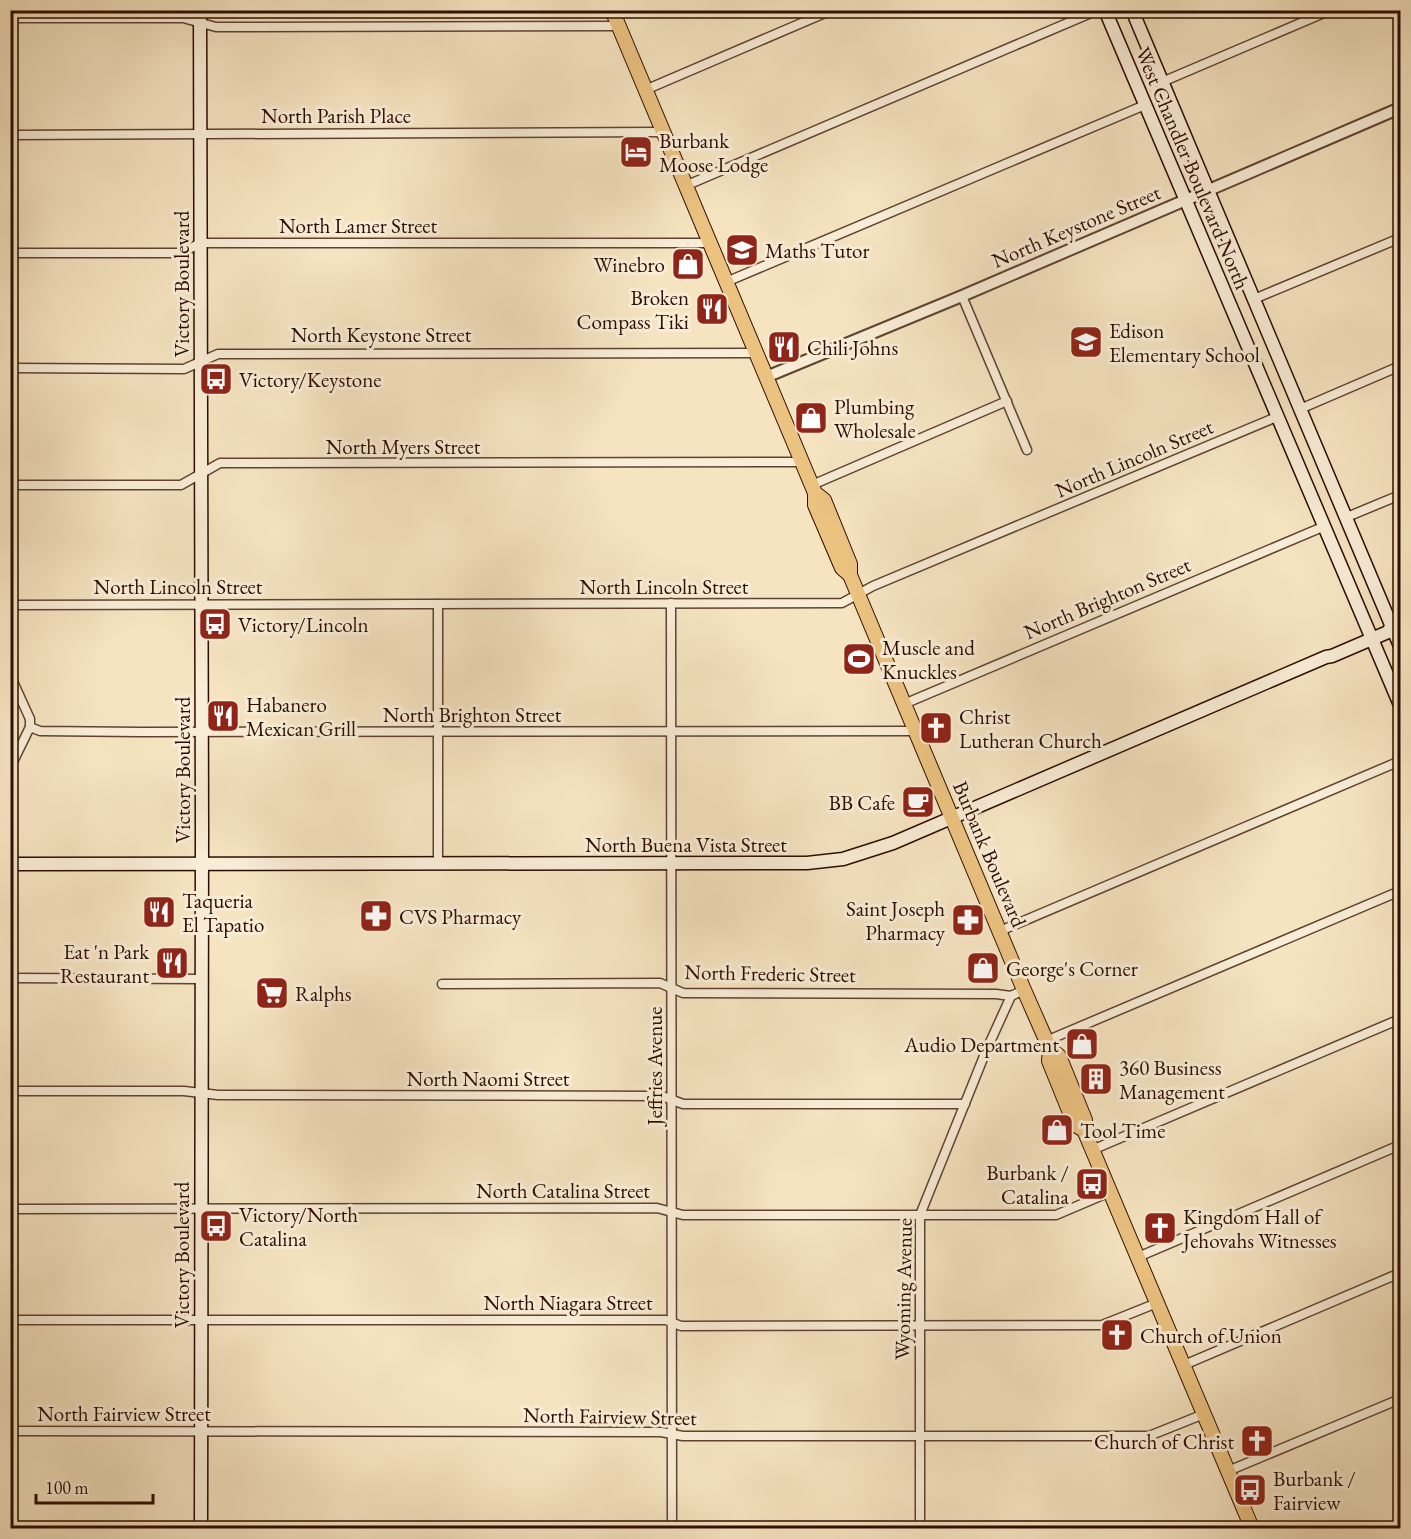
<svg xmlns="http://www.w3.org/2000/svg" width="1411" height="1539" font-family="'EB Garamond',serif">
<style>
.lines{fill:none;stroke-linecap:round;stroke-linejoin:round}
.minor-casing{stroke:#5f4231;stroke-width:11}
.tertiary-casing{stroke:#5f4231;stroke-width:14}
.secondary-casing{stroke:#2d0c01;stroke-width:15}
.primary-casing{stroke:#2d0c01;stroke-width:16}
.minor{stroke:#f9edd7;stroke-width:8}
.tertiary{stroke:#f9edd7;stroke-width:10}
.secondary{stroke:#f9edd7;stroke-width:12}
.primary{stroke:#ebc280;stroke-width:14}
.labels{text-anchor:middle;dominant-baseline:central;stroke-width:6;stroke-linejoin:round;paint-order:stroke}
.street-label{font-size:21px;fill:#2d0c01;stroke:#f9edd7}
.poi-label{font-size:21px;fill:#2d0c01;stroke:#f9edd7;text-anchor:start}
</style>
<rect width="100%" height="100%" fill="#f6e4c1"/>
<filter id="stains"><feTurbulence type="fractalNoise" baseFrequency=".00333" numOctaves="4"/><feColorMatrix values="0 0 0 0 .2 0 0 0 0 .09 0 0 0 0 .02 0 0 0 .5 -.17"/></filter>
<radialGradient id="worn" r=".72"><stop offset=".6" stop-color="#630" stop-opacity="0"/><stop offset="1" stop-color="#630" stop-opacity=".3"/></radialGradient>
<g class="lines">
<defs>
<g id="minor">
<polyline points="10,18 183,18 216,27 618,26"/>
<polyline points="1162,82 1331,10"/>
<polyline points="645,90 832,10"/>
<polyline points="10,135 662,132"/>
<polyline points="685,186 1098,10"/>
<polyline points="10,253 182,253 200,243 709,243"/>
<polyline points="726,282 1145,105"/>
<polyline points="962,296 1027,450"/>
<polyline points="1254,299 1400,238"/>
<polyline points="10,368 184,369 218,354 755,353"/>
<polyline points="1300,409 1400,366"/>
<polyline points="10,485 181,485 220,463 802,462"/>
<polyline points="812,485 1007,401"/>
<polyline points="1347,517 1400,495"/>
<polyline points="671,603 672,1528"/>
<polyline points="10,605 842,603 873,586 1279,416"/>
<polyline points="10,675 30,719 30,727 10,768"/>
<polyline points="904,704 1325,526"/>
<polyline points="30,727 40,731 140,732 915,731"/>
<polyline points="438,864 438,604"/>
<polyline points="1000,931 1400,761"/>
<polyline points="10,978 201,979"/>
<polyline points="442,984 660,983 683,993 996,994 1011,996 1024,990"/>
<polyline points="1046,1041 1400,891"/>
<polyline points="10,1091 184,1091 218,1095 260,1095 662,1096 683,1104 965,1104"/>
<polyline points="1092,1150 1400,1019"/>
<polyline points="10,1209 657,1208 683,1215 1056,1215 1110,1192"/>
<polyline points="1138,1257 1400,1145"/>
<polyline points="10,1320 666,1320 681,1326 1102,1325 1157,1303"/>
<polyline points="1184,1365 1400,1273"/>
<polyline points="10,1431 661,1432 683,1436 1149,1436 1204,1414"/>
<polyline points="1228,1471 1400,1399"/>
<polyline points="920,1528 920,1215 986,1051 1011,996"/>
<polyline points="1399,1528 1400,1528"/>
</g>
<polyline id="tertiary" points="766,377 962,296 1400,108"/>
<g id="secondary">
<polyline points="200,10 202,829 201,1528"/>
<polyline points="1105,10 1400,705"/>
<polyline points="1132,10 1400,646"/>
<polyline points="10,864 807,863 843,859 893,843 1326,657 1332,656 1388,632 1392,625"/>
</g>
<g id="primary">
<polyline points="612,10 802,462 815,493 824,500 850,564 850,575 1024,990 1050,1049 1059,1056 1085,1120 1084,1130 1252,1528"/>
<polyline points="815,493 815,505 842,568 850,575"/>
<polyline points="1050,1049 1049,1061 1075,1125 1084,1130"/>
</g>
</defs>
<use href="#minor" class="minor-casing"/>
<use href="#tertiary" class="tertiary-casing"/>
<use href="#secondary" class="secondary-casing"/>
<use href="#primary" class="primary-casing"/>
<use href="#minor" class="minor"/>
<use href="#tertiary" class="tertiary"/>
<use href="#secondary" class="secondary"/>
<use href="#primary" class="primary"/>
</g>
<defs>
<symbol id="hotel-square" viewBox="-11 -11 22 22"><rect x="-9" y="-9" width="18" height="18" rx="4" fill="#8f2418" stroke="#f9edd7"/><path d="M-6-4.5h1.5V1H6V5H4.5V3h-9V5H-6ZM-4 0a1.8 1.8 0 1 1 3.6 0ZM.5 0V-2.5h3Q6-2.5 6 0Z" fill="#fff"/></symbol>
<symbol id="school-square" viewBox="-11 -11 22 22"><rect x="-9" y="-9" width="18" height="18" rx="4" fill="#8f2418" stroke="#f9edd7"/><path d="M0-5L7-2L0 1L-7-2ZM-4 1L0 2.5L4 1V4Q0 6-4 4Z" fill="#fff"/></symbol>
<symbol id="shop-square" viewBox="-11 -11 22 22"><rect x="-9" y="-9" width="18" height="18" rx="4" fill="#8f2418" stroke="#f9edd7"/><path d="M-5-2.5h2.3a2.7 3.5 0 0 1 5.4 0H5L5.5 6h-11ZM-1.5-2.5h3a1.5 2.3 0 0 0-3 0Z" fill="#fff"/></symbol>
<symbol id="restaurant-square" viewBox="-11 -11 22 22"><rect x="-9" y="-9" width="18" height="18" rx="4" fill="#8f2418" stroke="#f9edd7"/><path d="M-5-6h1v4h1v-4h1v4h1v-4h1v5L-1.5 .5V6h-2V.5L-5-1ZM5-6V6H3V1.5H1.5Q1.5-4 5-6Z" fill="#fff"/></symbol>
<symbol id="bus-square" viewBox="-11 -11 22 22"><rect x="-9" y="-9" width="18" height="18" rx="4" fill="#8f2418" stroke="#f9edd7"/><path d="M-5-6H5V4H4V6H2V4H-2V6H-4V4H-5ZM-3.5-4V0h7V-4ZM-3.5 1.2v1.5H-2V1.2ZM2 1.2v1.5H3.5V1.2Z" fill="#fff"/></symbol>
<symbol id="stadium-square" viewBox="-11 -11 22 22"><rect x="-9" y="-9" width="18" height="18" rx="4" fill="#8f2418" stroke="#f9edd7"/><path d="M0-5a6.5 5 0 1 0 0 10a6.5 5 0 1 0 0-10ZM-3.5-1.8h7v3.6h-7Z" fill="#fff"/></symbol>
<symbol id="church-square" viewBox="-11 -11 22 22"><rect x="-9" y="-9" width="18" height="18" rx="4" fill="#8f2418" stroke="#f9edd7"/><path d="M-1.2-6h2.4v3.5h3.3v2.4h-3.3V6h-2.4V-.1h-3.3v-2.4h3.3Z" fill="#fff"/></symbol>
<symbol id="cafe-square" viewBox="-11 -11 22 22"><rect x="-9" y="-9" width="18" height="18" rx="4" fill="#8f2418" stroke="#f9edd7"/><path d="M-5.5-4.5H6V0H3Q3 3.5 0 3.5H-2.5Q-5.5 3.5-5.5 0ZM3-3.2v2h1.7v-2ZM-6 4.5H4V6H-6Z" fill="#fff"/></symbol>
<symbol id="pharmacy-square" viewBox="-11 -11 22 22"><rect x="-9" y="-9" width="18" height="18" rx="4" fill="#8f2418" stroke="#f9edd7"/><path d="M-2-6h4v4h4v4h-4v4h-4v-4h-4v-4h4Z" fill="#fff"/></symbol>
<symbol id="supermarket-square" viewBox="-11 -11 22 22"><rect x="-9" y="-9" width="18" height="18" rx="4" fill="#8f2418" stroke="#f9edd7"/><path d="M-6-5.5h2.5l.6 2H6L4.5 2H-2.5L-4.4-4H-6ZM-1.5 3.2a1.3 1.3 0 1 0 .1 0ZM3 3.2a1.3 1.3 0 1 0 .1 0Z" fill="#fff"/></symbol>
<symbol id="building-square" viewBox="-11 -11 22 22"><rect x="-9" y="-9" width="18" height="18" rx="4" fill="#8f2418" stroke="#f9edd7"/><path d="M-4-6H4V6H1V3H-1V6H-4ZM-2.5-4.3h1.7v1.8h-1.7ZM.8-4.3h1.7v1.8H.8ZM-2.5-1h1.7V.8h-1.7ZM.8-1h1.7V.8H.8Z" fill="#fff"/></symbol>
</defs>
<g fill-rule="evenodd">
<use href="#hotel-square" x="617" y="133" width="38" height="38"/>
<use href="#school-square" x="723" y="231" width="38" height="38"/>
<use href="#shop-square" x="669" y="245" width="38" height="38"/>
<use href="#restaurant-square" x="693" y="290" width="38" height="38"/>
<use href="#school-square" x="1067" y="323" width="38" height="38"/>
<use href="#restaurant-square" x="765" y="328" width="38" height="38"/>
<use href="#bus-square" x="197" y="360" width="38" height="38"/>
<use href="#shop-square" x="792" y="399" width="38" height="38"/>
<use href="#bus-square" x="196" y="605" width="38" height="38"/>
<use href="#stadium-square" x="840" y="640" width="38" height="38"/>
<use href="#restaurant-square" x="204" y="697" width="38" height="38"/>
<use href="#church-square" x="917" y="709" width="38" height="38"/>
<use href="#cafe-square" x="899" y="783" width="38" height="38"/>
<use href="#restaurant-square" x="140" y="893" width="38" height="38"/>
<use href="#pharmacy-square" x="357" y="897" width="38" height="38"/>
<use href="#pharmacy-square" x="949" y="901" width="38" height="38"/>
<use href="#restaurant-square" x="153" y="944" width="38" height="38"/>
<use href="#shop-square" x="964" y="949" width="38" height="38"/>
<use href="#supermarket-square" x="253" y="974" width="38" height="38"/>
<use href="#shop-square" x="1063" y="1025" width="38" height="38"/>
<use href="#building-square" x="1077" y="1060" width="38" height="38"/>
<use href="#shop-square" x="1038" y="1111" width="38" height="38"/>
<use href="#bus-square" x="1073" y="1165" width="38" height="38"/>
<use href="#bus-square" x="197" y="1207" width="38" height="38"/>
<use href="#church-square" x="1141" y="1209" width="38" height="38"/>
<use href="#church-square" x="1098" y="1316" width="38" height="38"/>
<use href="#church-square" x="1238" y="1422" width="38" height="38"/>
<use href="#bus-square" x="1231" y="1471" width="38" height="38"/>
</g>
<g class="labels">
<g class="street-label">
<text x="336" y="115">North Parish Place</text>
<text transform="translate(1193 168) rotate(67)">West Chandler Boulevard North</text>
<text x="358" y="225">North Lamer Street</text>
<text transform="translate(1076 226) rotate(-23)">North Keystone Street</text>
<text transform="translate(181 284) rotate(-90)">Victory Boulevard</text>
<text x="381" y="334">North Keystone Street</text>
<text x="403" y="446">North Myers Street</text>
<text transform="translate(1134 458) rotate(-23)">North Lincoln Street</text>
<text x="178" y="586">North Lincoln Street</text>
<text x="664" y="586">North Lincoln Street</text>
<text transform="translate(1107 598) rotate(-23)">North Brighton Street</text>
<text x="472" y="714">North Brighton Street</text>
<text transform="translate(182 770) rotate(-90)">Victory Boulevard</text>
<text x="686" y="844">North Buena Vista Street</text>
<text transform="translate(990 854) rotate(67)">Burbank Boulevard</text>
<text transform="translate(770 973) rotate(1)">North Frederic Street</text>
<text transform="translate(654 1066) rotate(-90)">Jeffries Avenue</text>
<text x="488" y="1078">North Naomi Street</text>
<text x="563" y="1190">North Catalina Street</text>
<text transform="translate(181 1255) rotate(-90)">Victory Boulevard</text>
<text transform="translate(903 1289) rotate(-89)">Wyoming Avenue</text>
<text x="568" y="1302">North Niagara Street</text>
<text x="124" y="1413">North Fairview Street</text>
<text transform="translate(610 1416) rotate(1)">North Fairview Street</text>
</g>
<g class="poi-label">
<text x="659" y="140">Burbank<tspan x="659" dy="24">Moose Lodge</tspan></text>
<text x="765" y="250">Maths Tutor</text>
<text x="665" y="264" text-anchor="end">Winebro</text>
<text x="689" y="297" text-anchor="end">Broken<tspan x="689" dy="24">Compass Tiki</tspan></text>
<text x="1109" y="330">Edison<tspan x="1109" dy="24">Elementary School</tspan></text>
<text x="807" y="347">Chili Johns</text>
<text x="239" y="379">Victory/Keystone</text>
<text x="834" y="406">Plumbing<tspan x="834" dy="24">Wholesale</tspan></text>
<text x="238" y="624">Victory/Lincoln</text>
<text x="882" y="647">Muscle and<tspan x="882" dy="24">Knuckles</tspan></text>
<text x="246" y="704">Habanero<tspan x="246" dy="24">Mexican Grill</tspan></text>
<text x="959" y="716">Christ<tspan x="959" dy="24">Lutheran Church</tspan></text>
<text x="895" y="802" text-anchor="end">BB Cafe</text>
<text x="182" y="900">Taqueria<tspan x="182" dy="24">El Tapatio</tspan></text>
<text x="945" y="908" text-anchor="end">Saint Joseph<tspan x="945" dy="24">Pharmacy</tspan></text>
<text x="399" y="916">CVS Pharmacy</text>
<text x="149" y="951" text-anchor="end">Eat 'n Park<tspan x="149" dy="24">Restaurant</tspan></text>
<text x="1006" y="968">George's Corner</text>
<text x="295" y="993">Ralphs</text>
<text x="1059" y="1044" text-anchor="end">Audio Department</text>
<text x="1119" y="1067">360 Business<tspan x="1119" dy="24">Management</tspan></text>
<text x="1080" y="1130">Tool Time</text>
<text x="1069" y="1172" text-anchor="end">Burbank /<tspan x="1069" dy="24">Catalina</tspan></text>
<text x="239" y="1214">Victory/North<tspan x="239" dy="24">Catalina</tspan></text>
<text x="1183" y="1216">Kingdom Hall of<tspan x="1183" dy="24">Jehovahs Witnesses</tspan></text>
<text x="1140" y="1335">Church of Union</text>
<text x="1234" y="1441" text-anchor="end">Church of Christ</text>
<text x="1273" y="1478">Burbank /<tspan x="1273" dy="24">Fairview</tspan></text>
</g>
</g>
<rect width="1411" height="1539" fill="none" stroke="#f6e4c1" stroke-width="36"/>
<rect x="12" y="12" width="1387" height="1515" fill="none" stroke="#2d0c01" stroke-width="3"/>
<rect x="18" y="18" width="1375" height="1503" fill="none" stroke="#2d0c01" stroke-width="1.5"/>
<path d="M36 1494v9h117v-9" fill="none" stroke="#2d0c01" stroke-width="3"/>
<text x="45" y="1494" font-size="18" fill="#2d0c01" stroke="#f9edd7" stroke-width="4.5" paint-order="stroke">100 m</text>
<rect width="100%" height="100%" filter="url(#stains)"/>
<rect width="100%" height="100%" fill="url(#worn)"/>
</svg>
